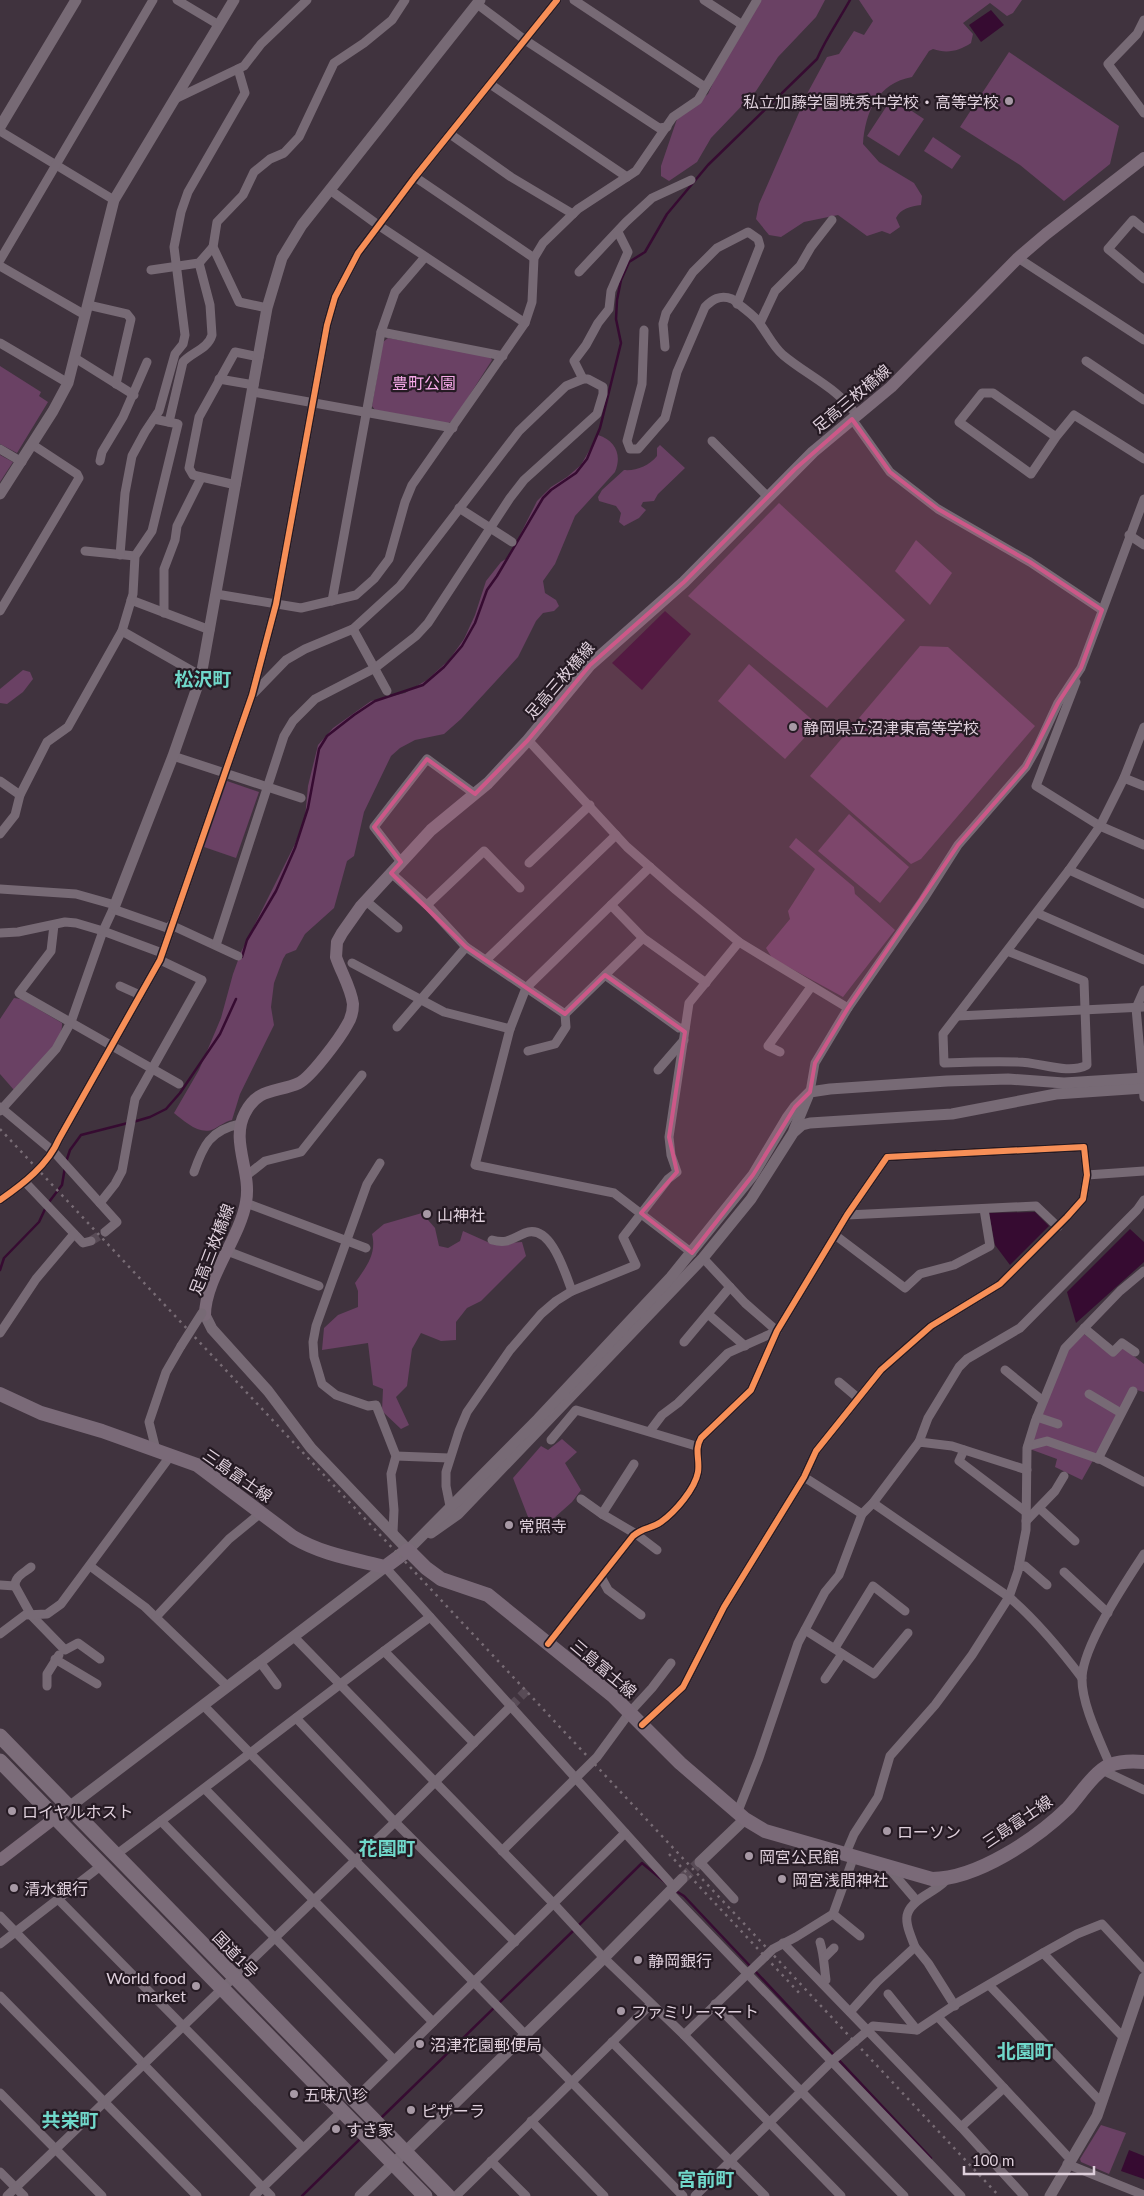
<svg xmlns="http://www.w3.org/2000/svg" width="1144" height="2196" font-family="Lato,'Noto Sans JP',sans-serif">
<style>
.green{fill:#6a4164}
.water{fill:#360b31}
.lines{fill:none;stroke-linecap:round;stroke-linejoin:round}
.stream{stroke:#360b31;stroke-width:2.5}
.minor-tunnel{stroke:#584b56;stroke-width:9;stroke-dasharray:9 4.5;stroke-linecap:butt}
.tertiary-tunnel{stroke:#584b56;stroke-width:11;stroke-dasharray:11 5.5;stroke-linecap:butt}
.minor{stroke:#776a75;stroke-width:9}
.tertiary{stroke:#776a75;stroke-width:11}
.secondary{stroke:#7c6b79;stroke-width:12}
.primary{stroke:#7a6a78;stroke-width:14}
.trunk{stroke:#7b6c79;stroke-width:15}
.rail{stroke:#786c75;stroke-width:2.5;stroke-dasharray:2.5 5;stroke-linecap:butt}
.minor-bridge{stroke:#776a75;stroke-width:9}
.cycleway-casing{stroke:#251a23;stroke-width:9}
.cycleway{stroke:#f78f57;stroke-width:6}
.marked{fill:#cc5888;fill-opacity:0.2;stroke:#cc5888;stroke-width:4;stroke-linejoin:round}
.poi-dot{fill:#a799a5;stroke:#251a23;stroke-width:2}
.labels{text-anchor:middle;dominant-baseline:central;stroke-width:4.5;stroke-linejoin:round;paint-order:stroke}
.poi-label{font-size:16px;fill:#dfd0dc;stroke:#251a23;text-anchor:start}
.park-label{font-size:16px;fill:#f7aae9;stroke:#251a23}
.street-label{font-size:16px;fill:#dfd0dc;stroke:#251a23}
.quarter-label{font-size:19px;font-weight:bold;fill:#70d8ca;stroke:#251a23}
</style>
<rect width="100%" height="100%" fill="#40333e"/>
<g class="green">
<polygon points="760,0 825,0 816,17 778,57 756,91 711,138 697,162 669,181 661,176 661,166 677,119 708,94 718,72"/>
<path d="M859,0H1022L1013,13L1007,16L990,3L963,23L973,34L971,43C959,51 947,54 933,49L929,51L912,77C878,83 865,112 863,144L879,162L914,183L922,196L921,205C911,206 900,209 896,218L900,227L890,234L882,231L867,236L838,215L804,222L781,237L769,235L756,219L759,204L808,92L827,57L839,54L854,31L864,35L873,21Z"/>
<polygon points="1009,52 1119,126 1110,164 1064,201 1020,165 960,127"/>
<polygon points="892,98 924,119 899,156 867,136"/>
<polygon points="933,137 961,156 952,169 924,151"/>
<polygon points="388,338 490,357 492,360 453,421 448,423 375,410 372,406 383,342"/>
<polygon points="0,366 41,392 39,396 48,402 17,453 0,444"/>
<path d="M598,435C616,441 622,455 615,472L575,516L555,564L543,581L545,593L556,600L559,606L554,611L543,613L536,621L518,657L461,719L444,734L415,740L400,748L391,756L364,812L354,856L347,861L334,908L305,934L296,950L286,954L283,959L274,983L271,1007L274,1025L240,1094L232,1120C224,1122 220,1126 214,1129C200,1136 184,1121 174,1113L199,1070L221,1018L233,974L241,952L295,844L305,818L308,786L318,745L333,728L371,701L405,693L427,680L449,660L464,639L475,615L486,581L501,562L509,557L537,501L551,487L567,477L581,465Z"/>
<path d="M660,445L685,468L658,494L654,501L643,502L641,506L646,510L639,518L624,526L619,522L621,513L616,506L599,501L598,497L602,490L624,470C636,471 649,466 657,456V448Z"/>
<polygon points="0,455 13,462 0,482"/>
<polygon points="779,503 905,620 827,708 688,596"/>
<polygon points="916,540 952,573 930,605 895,571"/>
<polygon points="920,646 948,647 1035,726 921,859 911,864 810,776"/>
<polygon points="749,664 817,724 785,759 718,701"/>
<polygon points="23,670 30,672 33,679 23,692 7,704 0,703 0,689"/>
<polygon points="227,781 259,792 236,858 204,847"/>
<polygon points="849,814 909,867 880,903 818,851"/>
<polygon points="796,838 854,887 855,894 895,930 843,997 772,958 766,948 790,919 788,911 815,869 789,847"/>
<path d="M14,998L21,999L62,1023C64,1044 28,1075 14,1090L0,1074V1019Z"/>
<path d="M422,1213L435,1228L439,1246L448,1248L460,1241L463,1231L492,1244L522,1242L526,1256L481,1301L467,1308L456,1322V1340L441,1341L421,1333L412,1349L407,1386L396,1397L409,1425L401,1429L382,1411L383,1389L373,1385L368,1343L322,1350L324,1328L338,1315L358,1307V1291L355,1283C366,1267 377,1254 372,1234L384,1224Z"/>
<polygon points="1084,1334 1112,1356 1122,1347 1144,1364 1144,1392 1133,1389 1082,1480 1055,1467 1057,1459 1027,1448 1066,1351"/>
<polygon points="562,1439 577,1452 565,1463 581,1490 572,1502 535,1535 513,1478 541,1446 548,1450"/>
<polygon points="1101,2125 1126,2133 1109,2174 1081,2162 1080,2159"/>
</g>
<g class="water">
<polygon points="991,10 1004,25 981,42 969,25"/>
<polygon points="665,611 691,634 642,690 612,663"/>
<polygon points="1035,1212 1049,1226 1010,1265 995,1245 989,1213"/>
<polygon points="1130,1229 1144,1242 1144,1262 1076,1323 1067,1292"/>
<polygon points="1129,2150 1144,2156 1144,2179 1121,2171"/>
</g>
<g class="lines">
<g class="stream">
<path d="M242,957L247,940L276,891L295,848L308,808L319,749L327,736L354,715L375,701L423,685L444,667L462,646L475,623L487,590L497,576L543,498L551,490L576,473L587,459L600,428L621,343L616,319L617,300L621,280L629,262L645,252L667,214L708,165L817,59C826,38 839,20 850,0"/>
<polyline points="133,1122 150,1117 166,1109 180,1093 220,1034 236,999"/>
<polyline points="66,1162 70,1150 81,1135 128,1123"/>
<polyline points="49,1202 62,1185 65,1167"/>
<polyline points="0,1270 4,1258 39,1222 46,1207"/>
<polyline points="676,1891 684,1896 751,1967"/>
<polyline points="578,1926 642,1863 666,1883"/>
<polyline points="755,1971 931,2158"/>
<polyline points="381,2118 574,1930"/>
<polyline points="302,2196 361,2138"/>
</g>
<g class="minor-tunnel">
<polyline points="91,1241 105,1232"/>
<polyline points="511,1706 528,1689"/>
</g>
<polyline class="tertiary-tunnel" points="682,1879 700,1862"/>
<g class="minor">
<polyline points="177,0 219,25"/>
<polyline points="574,0 705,87"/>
<polyline points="704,0 741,24"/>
<polyline points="477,4 525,40 659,128 667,127"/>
<polyline points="1144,20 1137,34 1108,64 1144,113"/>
<polyline points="490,84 627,177"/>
<polyline points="175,99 244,66 261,44 307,0"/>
<polyline points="0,131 114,200"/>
<polyline points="450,134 511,177 573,214"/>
<polyline points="415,177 534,258"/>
<polyline points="330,190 378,225 525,323"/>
<polyline points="1144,229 1133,220 1108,249 1144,279"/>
<polyline points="1018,258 1144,340"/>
<polyline points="0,260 153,0"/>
<polyline points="0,266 85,315"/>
<polyline points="151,270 199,263 213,247"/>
<polyline points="579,272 626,222 652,198 691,180"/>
<polyline points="88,305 127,314 131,319 116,384"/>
<polyline points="267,308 239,302 213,247 217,222 243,195 254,172 270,159 284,153 299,137 334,63 364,43 392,20 405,0"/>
<polyline points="760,323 775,291 800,266 811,247 832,220"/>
<path d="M644,330L642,384L627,441L630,449H638L665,418L677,372L705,307C712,300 720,294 732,299C735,300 738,304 741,306C747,311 756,317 760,324C768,335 773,346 783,355C808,376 838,388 857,416"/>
<polyline points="381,332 503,356"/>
<polyline points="0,343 68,383"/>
<polyline points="665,347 663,324 666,313 693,272 717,248 748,232 758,239 760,246 737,304"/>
<polyline points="75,358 134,395"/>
<polyline points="1086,361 1144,400"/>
<polyline points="219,379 254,385"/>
<polyline points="583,379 574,361 586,345 598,323 609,309 611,291 628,252 618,232"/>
<polyline points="253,392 453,428"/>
<polyline points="852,419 890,472 938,509 1030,562 1102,610"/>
<path d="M169,422L183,362C192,352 208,349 212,335L210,305L199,263"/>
<polyline points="1056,437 993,393 982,393 959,422 1031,474 1056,437 1074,415 1144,459"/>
<polyline points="712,441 768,497"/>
<polyline points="0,449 22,462"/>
<polyline points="100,461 102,452 123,417 147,362"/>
<polyline points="236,485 193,475 189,468 199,417 235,352 259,357"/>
<polyline points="459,508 512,542"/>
<polyline points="1129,535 1144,545"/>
<polyline points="85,551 135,556"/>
<polyline points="120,555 125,493 132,456 145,432 159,411 175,354 183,344 185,335 174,247 181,212 188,192 245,93 238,69"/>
<polyline points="216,594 301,608 356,595 374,579 389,559 405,502 412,485 525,323 532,302 534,258 543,243 578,209 636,171 673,117 698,100 757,0"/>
<polyline points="131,600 210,630"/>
<polyline points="332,601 381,332 395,292 425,257"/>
<polyline points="0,611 79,478 77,474 33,445"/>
<polyline points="164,613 164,569 175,540 177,526 201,478"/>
<polyline points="353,629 387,691"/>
<polyline points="122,631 201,676"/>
<polyline points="1076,682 1036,786 1100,826 1144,845"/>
<polyline points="528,740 627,847 676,890 739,942 848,1008"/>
<polyline points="173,756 301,798"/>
<polyline points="1124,778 1144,786"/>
<polyline points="0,781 20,795"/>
<polyline points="0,834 15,815 20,795 47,742 68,727 122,631 133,594 135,556 152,531 178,424 154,419"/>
<polyline points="401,862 374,827 427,759 475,794"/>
<polyline points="529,863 590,805"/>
<polyline points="1069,870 1144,904"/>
<polyline points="391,873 429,907 466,947 565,1014 643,938"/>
<polyline points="0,889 76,894 115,905 103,931 71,1022 56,1049 0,1111"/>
<polyline points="366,901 398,928"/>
<polyline points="427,905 484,851 520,888"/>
<polyline points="611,905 643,938 706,983"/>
<polyline points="113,909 170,929"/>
<polyline points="1037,913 1144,960"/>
<polyline points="54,925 51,951 19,993 179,1084"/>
<polyline points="171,925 238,956"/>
<polyline points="0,933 18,932 65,922 76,923 103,931 162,953"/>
<polyline points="216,945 284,736 293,721 315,699 375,668 416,636 428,623 510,498 524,480 597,414 603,394 603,387 588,379 583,379 566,386 519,431 400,586 353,629 305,649 286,660 254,693"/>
<path d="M1007,951L1084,981L1087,1065C1068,1075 1039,1062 1018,1062C994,1061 969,1062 944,1063L943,1034L1069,870L1100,826L1124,778L1144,727"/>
<polyline points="486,960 616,835"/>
<polyline points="352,963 444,1012 510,1029 526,988 650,867"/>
<polyline points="605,975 679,1028 685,1028"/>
<polyline points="120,986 140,995"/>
<polyline points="1144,990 1136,1008 1144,1097"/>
<polyline points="958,1016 1144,1007"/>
<polyline points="397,1027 466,947"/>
<polyline points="510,1029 475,1165 614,1193 692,1253"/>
<polyline points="528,1051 555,1044 566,1027 565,1014"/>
<polyline points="780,1052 768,1046 811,987"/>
<polyline points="658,1070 684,1040"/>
<polyline points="810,1092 815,1063 848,1008 923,900 958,845 1026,767 1038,746 1058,703 1081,668 1144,499"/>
<polyline points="0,1107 54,1152 117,1222 105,1232"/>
<polyline points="380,1163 367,1184 316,1326 313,1342 314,1357 322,1384 336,1395 368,1406 376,1405 396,1456 391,1474 394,1510 393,1532"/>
<path d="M194,1172C203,1146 210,1130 240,1124"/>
<polyline points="1087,1175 1144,1171"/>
<polyline points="246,1176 265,1161 301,1152 362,1075"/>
<polyline points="25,1182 83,1243 91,1241"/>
<path d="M0,1200C23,1184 48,1165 59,1139L160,960L252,695L276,604L327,325L335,297L358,253L415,177L557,0"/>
<polyline points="100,1203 115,1184 122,1171 135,1099 202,980 160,960"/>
<polyline points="246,1203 366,1248"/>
<polyline points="847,1215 1036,1206 1058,1227"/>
<polyline points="835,1235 905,1288 920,1274 954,1265 990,1246 984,1209"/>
<path d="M492,1240C508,1244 511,1239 525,1233C551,1223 565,1273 572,1291"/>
<polyline points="227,1251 319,1286"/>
<polyline points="703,1258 745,1303 777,1331"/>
<polyline points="708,1314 745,1346"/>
<polyline points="1084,1328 1113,1352 1122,1343 1135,1352"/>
<polyline points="0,1333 36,1279 74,1234"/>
<polyline points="684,1342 730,1287"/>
<polyline points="1005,1370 1043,1401"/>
<polyline points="839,1382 858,1398"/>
<polyline points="1089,1394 1121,1413"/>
<polyline points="1037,1417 1058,1424"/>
<polyline points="650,1431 662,1415 678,1403 728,1353 777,1331"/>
<polyline points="551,1440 576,1410 696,1446"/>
<polyline points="919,1442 928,1418 959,1367 967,1359 1020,1328 1137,1210 1144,1200"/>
<polyline points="1028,1446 1047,1441 1102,1460 1144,1482"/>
<polyline points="156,1450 149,1422 166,1372 181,1346"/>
<polyline points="964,1450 959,1461 1026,1512"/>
<polyline points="396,1456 449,1458"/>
<polyline points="1098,1459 1133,1391"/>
<polyline points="634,1464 602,1514 636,1534 657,1550"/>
<polyline points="804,1477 862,1514"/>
<polyline points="581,1499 602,1514"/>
<path d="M873,1503L1009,1597C1037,1621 1060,1649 1082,1678"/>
<polyline points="450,1506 446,1486 446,1472 459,1431 467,1412 510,1350 541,1314 556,1301 572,1291 636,1265 623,1237 668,1179 677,1172 671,1155 669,1137 689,1003 739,942"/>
<polyline points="1039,1508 1075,1541"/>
<polyline points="1026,1521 1055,1491 1064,1476"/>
<polyline points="90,1566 145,1607 227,1686"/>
<path d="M31,1567C24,1573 15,1576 15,1586L31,1615L65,1650L78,1643L100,1659"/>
<polyline points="385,1567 674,1887"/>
<polyline points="1019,1567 1025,1566 1047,1585"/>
<polyline points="1064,1572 1108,1613"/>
<polyline points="601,1577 608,1590 641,1615"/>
<polyline points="0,1585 15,1586"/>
<polyline points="156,1617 229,1539 262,1512"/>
<polyline points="805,1630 874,1674 908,1633"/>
<polyline points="0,1634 25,1615 47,1614 61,1604 171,1455"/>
<polyline points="294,1637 554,1904 604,1958 684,2035 841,2196"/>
<path d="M548,1644L633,1536C643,1527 651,1529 661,1522C675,1512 695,1489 698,1472C700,1459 694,1450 701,1438L751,1390L777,1331L847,1215L887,1157L1084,1147L1087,1175L1083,1199L1067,1217L1000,1284L931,1326L881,1370L816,1451L804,1477L724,1607L683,1687L642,1725"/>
<polyline points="835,1648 873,1586 905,1611"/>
<polyline points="384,1651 474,1743"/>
<polyline points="55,1659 97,1684"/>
<polyline points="260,1662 277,1685"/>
<polyline points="825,1679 842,1654"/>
<polyline points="47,1686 47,1674 59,1655"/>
<polyline points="203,1705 683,2196"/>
<polyline points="296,1718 395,1822 515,1942"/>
<path d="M1110,1765C1100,1741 1081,1703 1082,1677C1084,1644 1125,1583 1144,1554"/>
<polyline points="1102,1770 1144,1790"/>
<polyline points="205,1789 433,2022"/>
<polyline points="738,1811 759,1758 798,1643 825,1592 839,1575 862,1514 873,1503 919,1442 952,1446 1027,1470"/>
<polyline points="161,1821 394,2060"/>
<polyline points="502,1851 597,1757 630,1712 652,1688 671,1663"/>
<polyline points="846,1853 854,1834 878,1797 890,1756 935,1705 972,1655 1009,1597 1018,1571 1026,1530 1027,1448 1035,1422 1065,1348 1120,1291 1144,1271"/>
<path d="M117,1854C222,1776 325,1694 430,1617"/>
<polyline points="700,1862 734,1899"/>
<polyline points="887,1866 916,1900"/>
<polyline points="669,1892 961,2196"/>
<polyline points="58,1899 303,2148"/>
<polyline points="833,1914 860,1936"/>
<polyline points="0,1916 271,2196"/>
<path d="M820,1942C824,1955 824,1966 826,1980L822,1983"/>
<polyline points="783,1943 961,2127 1024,2196"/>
<polyline points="0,1944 102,1865"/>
<polyline points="915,1947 928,1963 955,2006"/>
<polyline points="1043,1953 1123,2037"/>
<polyline points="825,1957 834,1948"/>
<polyline points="989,1985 1101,2102"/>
<polyline points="888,1994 917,2030"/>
<polyline points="0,1996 197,2196"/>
<polyline points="715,2004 904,2196"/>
<path d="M850,2012L877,1982L915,1947C904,1919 900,1910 929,1893C935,1889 943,1885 947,1879"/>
<polyline points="938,2017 1070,2159"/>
<polyline points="684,2035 773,1949 796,1937 833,1914 854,1856"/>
<polyline points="612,2042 765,2196"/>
<polyline points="0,2093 102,2196"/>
<polyline points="354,2100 625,1833"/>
<polyline points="531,2121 604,2196"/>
<polyline points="961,2127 1004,2088"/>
<polyline points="491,2161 526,2196"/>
<polyline points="1067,2164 1144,2195"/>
<polyline points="0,2172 24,2196"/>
<polyline points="7,2196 395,1822 511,1706"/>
<polyline points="254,2196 342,2111"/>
<polyline points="456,2196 651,2004"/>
<polyline points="695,2196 832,2061 873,2026 917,2030 959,2002 1043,1953 1077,1934 1102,1924 1144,1969"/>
</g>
<g class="tertiary">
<polyline points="0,127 76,0"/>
<polyline points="0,494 53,411 68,383 114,200 234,0"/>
<polyline points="115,905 173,756 201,676 267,308 282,258 302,225 480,0"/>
<polyline points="794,1130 808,1096"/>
<polyline points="205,1315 212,1329 268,1391 311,1448 408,1550"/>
<polyline points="431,1533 458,1514 703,1258 751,1199 793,1133 802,1125 810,1123 952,1114 1056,1094 1144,1088"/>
<polyline points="408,1550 538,1419 671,1277 753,1175 787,1118 795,1107 810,1092 830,1089 947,1081 1008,1079 1064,1083 1144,1078"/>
<polyline points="56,1817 385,1567"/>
<polyline points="700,1862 745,1819"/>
<polyline points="360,2196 604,1958 682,1879"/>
<polyline points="1050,2196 1097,2116 1144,1978"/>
</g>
<g class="secondary">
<path d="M205,1315C205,1279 240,1238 246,1202C252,1172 230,1141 245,1113C258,1087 277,1093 299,1083C311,1077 340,1038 347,1025C351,1019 353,1011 353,1004C351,988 341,972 336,957L337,942L342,933L361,906L431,830L488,783L528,740L590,665L684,582L813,452L891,387L1018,258L1046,234L1144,158"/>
<polyline points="0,1860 56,1817"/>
</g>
<path class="primary" d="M0,1394L41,1413L102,1431L197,1465L293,1537C321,1554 353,1559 385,1567L408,1550L426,1568L441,1579L488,1595L613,1696L680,1763L745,1819L765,1831L932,1879C977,1879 1036,1839 1068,1808C1079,1796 1095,1771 1110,1765C1121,1761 1133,1761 1144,1762"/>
<g class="trunk">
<polyline points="0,1736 448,2196"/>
<polyline points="0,1761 425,2196"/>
</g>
<g class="rail">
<polyline points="0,1129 999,2196"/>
<polyline points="669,1854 802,1996"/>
</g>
<polyline class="minor-bridge" points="181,1346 202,1313"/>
<defs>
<g id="cycleway">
<path d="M0,1200C23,1184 48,1165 59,1139L160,960L252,695L276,604L327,325L335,297L358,253L415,177L557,0"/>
<path d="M548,1644L633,1536C643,1527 651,1529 661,1522C675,1512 695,1489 698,1472C700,1459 694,1450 701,1438L751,1390L777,1331L847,1215L887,1157L1084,1147L1087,1175L1083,1199L1067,1217L1000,1284L931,1326L881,1370L816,1451L804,1477L724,1607L683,1687L642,1725"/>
</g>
</defs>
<use href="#cycleway" class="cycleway-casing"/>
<use href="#cycleway" class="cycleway"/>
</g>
<path class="marked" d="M852,419L890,472L938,509L1030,562L1102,610L1081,668L1058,703L1026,767L958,845L848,1008L815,1063L810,1092L795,1107L753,1175L692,1253L641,1213L677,1172L669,1137L685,1032L605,975L565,1014L466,947L391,873L401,862L374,827L427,759L475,794L528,740L590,665L684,582L795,469Z"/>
<g class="poi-dot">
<circle cx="1009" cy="101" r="5"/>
<circle cx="793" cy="727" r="5"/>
<circle cx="427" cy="1214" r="5"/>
<circle cx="509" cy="1525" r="5"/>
<circle cx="12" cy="1811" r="5"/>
<circle cx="887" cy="1831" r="5"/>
<circle cx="749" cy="1856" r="5"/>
<circle cx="782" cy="1879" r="5"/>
<circle cx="14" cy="1888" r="5"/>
<circle cx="638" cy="1960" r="5"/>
<circle cx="196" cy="1986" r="5"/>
<circle cx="621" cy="2011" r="5"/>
<circle cx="420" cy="2044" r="5"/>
<circle cx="294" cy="2094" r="5"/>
<circle cx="411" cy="2110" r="5"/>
<circle cx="336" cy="2129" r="5"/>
</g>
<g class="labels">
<g class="poi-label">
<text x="999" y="101" text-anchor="end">私立加藤学園暁秀中学校・高等学校</text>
<text x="803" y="727">静岡県立沼津東高等学校</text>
<text x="437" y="1214">山神社</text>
<text x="519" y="1525">常照寺</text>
<text x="22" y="1811">ロイヤルホスト</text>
<text x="897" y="1831">ローソン</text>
<text x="759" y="1856">岡宮公民館</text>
<text x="792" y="1879">岡宮浅間神社</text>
<text x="24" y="1888">清水銀行</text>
<text x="648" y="1960">静岡銀行</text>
<text x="186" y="1977" text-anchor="end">World food<tspan x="186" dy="18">market</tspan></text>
<text x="631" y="2011">ファミリーマート</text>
<text x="430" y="2044">沼津花園郵便局</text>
<text x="304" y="2094">五味八珍</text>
<text x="421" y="2110">ピザーラ</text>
<text x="346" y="2129">すき家</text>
</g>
<g class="park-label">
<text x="424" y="382">豊町公園</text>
</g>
<g class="street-label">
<text transform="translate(851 398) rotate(-40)">足高三枚橋線</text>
<text transform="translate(559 680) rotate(-49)">足高三枚橋線</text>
<text transform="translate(211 1249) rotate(-69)">足高三枚橋線</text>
<text transform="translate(238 1475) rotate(35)">三島富士線</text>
<text transform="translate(604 1668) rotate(40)">三島富士線</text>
<text transform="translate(1017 1821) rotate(-34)">三島富士線</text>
<text transform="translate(236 1954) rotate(46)">国道1号</text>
</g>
<g class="quarter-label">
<text x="203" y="678">松沢町</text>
<text x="387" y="1847">花園町</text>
<text x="1025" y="2050">北園町</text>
<text x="70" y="2119">共栄町</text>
<text x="706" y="2178">宮前町</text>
</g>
</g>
<path d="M964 2166v8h130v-8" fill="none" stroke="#dfd0dc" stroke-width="2.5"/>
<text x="972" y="2166" font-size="15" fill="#dfd0dc" stroke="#251a23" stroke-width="4" paint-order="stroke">100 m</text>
</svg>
